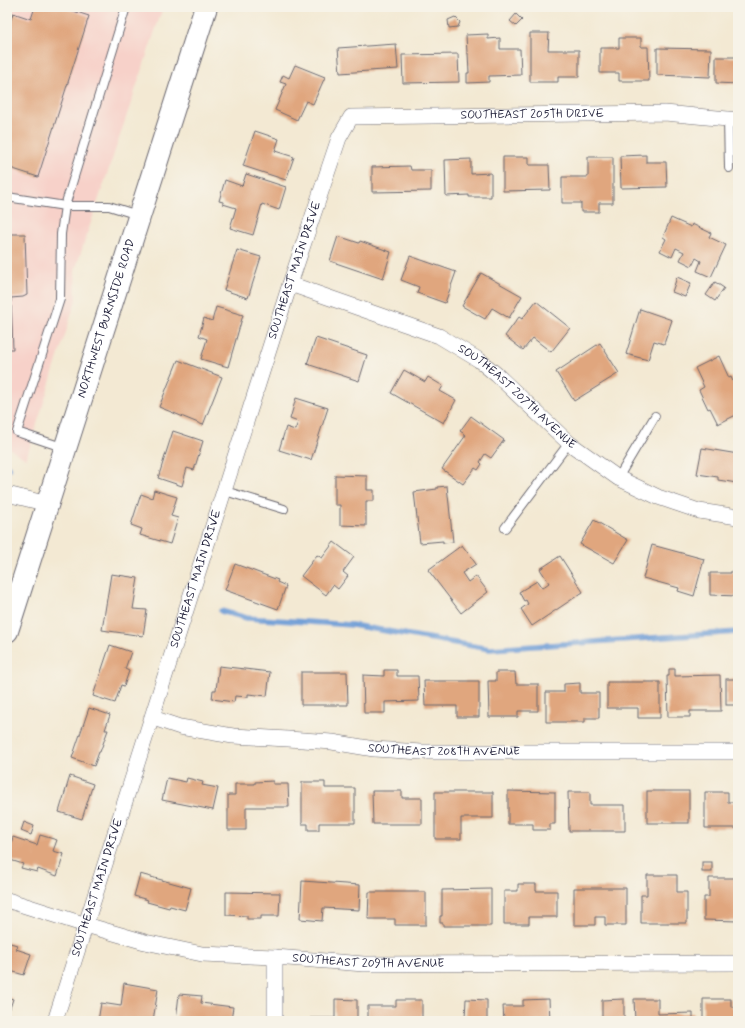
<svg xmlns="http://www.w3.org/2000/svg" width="745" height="1028" font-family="Mynerve,sans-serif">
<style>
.built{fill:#f7d1c9}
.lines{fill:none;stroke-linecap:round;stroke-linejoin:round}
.stream{stroke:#6d9cd6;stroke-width:5.5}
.building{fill:#e0a67e}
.lane-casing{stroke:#6b6870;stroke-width:10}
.street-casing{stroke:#6b6870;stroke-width:16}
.secondary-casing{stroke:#6b6870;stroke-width:24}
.lane{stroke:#fff;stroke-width:8}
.street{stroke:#fff;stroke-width:15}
.secondary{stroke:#fff;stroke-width:22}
.labels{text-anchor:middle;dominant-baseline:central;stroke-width:3;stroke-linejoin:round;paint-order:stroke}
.street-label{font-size:12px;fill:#22223b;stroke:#f7f3e8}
</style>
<rect width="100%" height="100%" fill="#f7f3e8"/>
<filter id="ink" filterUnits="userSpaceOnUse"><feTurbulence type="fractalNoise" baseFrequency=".025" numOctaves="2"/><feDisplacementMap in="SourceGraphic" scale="8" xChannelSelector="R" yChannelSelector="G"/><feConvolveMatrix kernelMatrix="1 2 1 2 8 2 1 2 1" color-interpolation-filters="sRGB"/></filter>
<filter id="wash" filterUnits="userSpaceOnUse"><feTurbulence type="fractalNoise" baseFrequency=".012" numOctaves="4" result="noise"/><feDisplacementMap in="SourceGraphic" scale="16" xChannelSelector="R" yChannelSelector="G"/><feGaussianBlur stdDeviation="0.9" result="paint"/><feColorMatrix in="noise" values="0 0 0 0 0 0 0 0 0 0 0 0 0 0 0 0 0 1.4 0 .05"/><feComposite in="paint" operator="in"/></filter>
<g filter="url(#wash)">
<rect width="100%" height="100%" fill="#f3e9d3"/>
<polygon class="built" points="7,7 163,7 75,270 76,300 26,459 7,447"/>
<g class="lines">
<g class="stream">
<polyline points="7,466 9,468"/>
<polyline points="221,611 247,618 352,625 490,649 738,632"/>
</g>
</g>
<g id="blocks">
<g class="building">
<polygon points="35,7 61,7 89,16 38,177 7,167 7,32 13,13 31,19"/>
<polygon points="516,14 522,20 516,26 510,21"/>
<polygon points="455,17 460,22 458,27 449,28 448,20"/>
<polygon points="530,33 549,33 548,50 579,50 579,77 558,77 558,82 530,82"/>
<polygon points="488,34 488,39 500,38 500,49 520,49 521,75 489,76 489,82 467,83 467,73 469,73 468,53 467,53 466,35"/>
<polygon points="619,38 641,38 641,47 648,47 649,81 619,81 619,73 600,73 600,48 619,48"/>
<polygon points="396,44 398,69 340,73 338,48"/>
<polygon points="657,48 711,49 710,77 657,75"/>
<polygon points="458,54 459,82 403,83 402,55"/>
<polygon points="716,57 738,57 738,84 716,83"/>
<polygon points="295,65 325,77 313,104 306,101 297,120 275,110 286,84 280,82 283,75 289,78"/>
<polygon points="255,131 279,139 275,151 294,157 286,180 243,166"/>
<polygon points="646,155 646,162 666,162 667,187 621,188 620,156"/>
<polygon points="503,157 529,157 529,165 549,165 550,190 503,191"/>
<polygon points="588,157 613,157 613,203 599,203 599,212 581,212 581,203 562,203 562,177 588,177"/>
<polygon points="471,159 471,174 491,173 491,197 469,197 469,195 446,196 445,160"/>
<polygon points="410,166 411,170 431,170 431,191 372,192 372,167"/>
<polygon points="246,174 286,187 279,210 262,204 253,235 230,228 236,208 223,204 223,202 219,201 225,180 242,186"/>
<polygon points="671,218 691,227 692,224 711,233 709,237 726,245 711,277 697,271 701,261 696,258 692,266 680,260 684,252 676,248 672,257 660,251 666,239 663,237"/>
<polygon points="7,234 25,234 27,295 23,297 11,298 13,349 7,349"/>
<polygon points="338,236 359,243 360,241 391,252 383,279 330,261"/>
<polygon points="237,250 261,257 248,298 224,290"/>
<polygon points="410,256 456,272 445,303 417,293 419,287 401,280"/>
<polygon points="481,273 522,296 509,318 492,308 485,319 462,306"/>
<polygon points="677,277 691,283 685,297 672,292"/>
<polygon points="715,282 724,288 715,301 706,295"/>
<polygon points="536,301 570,328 551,352 533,338 523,350 505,336 519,317 522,319"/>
<polygon points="216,307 243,315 228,367 201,359 207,339 199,336 204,318 212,321"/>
<polygon points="640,309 672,320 664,344 654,341 648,360 626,354"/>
<polygon points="316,338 367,355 359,381 307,364"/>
<polygon points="600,343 619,373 574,401 556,372"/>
<polygon points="719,356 729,378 731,377 735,386 738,385 738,414 718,424 710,408 708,409 699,390 704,387 695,368"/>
<polygon points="178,360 222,377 203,425 159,407"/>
<polygon points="404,370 425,382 428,377 443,386 440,391 456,400 444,423 391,393"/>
<polygon points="296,398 328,408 311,460 279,450 286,427 295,430 298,422 290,419"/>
<polygon points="471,416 504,440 491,458 485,454 480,462 482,464 478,470 475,468 463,484 442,469 466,435 460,431"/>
<polygon points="173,431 203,441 194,470 187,468 182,486 158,478"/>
<polygon points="702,448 738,454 737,483 718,480 718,477 697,474"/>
<polygon points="335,475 367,476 367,490 374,490 374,501 366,501 366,526 340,525 340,505 335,505"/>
<polygon points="447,486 453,542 443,543 443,541 420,543 414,492 437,489 437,487"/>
<polygon points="154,490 177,497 171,516 178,518 170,544 140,535 142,529 131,525 141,494 152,498"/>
<polygon points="594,520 628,540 614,563 580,544"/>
<polygon points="334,542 354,557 343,572 348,576 338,589 333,585 326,595 301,576 317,555 322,558"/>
<polygon points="462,545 476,564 462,573 468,582 476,576 488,592 461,613 428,570"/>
<polygon points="652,545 704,559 694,596 678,591 679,588 643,578"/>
<polygon points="560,556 583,592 532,626 521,609 528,604 526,600 524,601 519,592 537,581 542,588 549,583 540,569"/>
<polygon points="235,564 278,580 277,582 286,586 278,609 225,590"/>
<polygon points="731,571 738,571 738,596 710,595 710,573 731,573"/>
<polygon points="111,574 138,578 133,609 147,610 143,636 102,630"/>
<polygon points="110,645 131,652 125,669 129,671 124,686 121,685 115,703 93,696"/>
<polygon points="219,666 270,672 267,696 248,694 248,697 235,696 234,702 212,699 213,690 216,690"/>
<polygon points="669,669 675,669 675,676 720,675 721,711 690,711 690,717 668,717 667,676 669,676"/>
<polygon points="384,670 397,670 397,676 418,676 419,701 385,702 385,713 364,713 363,675 384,676"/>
<polygon points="301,672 347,672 348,705 301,705"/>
<polygon points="496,672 515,672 516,684 538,684 538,711 518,711 518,717 489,717 488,681 496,681"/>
<rect x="726" y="679" width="12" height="26"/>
<polygon points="424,681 479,681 479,717 457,717 457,706 425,706"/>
<polygon points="607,682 660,682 660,718 638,718 638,708 607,708"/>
<polygon points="580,683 580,693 599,693 599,718 585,718 585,722 546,722 546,692 564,692 564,684"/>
<polygon points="89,708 110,715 105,730 108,730 100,752 99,752 94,766 72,758"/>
<polygon points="70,776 93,784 82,819 59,812"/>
<polygon points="167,778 186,782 187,778 203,782 202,785 218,788 213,810 162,800"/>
<polygon points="273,781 273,784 288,784 289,807 246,807 246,830 228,830 228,795 235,795 235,784 255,784 255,782"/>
<polygon points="302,782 325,782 325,788 355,788 355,823 319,823 319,830 308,830 308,824 302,824"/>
<polygon points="372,791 402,791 402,798 422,798 422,824 373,824"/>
<polygon points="508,791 555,792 555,824 550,824 550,830 533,830 533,824 508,824"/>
<rect x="647" y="791" width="42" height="32"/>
<polygon points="435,792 493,792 493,818 461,818 461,839 435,839"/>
<polygon points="568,792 590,792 590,805 625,805 625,831 569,831"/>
<polygon points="705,792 728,792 728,802 738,802 738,828 705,828"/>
<polygon points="24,822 34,826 31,835 21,831"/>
<polygon points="40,835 57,840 53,851 64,854 57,876 38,869 37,872 21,868 23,864 7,859 7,856 13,837 37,845"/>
<rect x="702" y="862" width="10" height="10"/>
<polygon points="140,874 191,888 185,910 170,906 169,908 147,902 148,900 134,896"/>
<polygon points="647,875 677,875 677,892 687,892 687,923 641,923 641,895 647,895"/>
<polygon points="709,878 738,878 738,921 704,920 704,897 709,897"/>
<polygon points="302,881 360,885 359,910 323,908 322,921 300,919"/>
<polygon points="518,884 536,884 536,891 557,891 557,917 529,917 529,924 504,924 504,891 518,891"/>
<polygon points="574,888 626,888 626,925 605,925 605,917 595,917 595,925 574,925"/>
<polygon points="491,889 491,926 443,926 443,923 440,923 440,916 442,916 442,890"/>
<polygon points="226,892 280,893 279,916 261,916 261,919 247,919 247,916 226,915"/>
<polygon points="369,892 426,892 426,925 395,925 395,919 368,919"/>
<polygon points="7,942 17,945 16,949 31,954 24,975 7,970"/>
<polygon points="124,983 158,989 153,1021 98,1021 101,1003 121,1006"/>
<polygon points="179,994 202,996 201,1003 233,1007 231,1021 176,1021"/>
<polygon points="7,997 13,999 7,1017"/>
<polygon points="335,999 357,1000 357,1021 310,1021 310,1018 335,1018"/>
<polygon points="466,999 487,1000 487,1021 441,1021 441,1018 465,1018"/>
<polygon points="549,999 550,1021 504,1021 503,1006 523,1006 523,1000"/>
<polygon points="624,999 624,1021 577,1021 577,1019 602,1019 602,1000"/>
<polygon points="634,999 658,999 658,1014 693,1013 693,1021 635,1021"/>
<polygon points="703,999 731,999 731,1007 738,1007 738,1021 703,1021"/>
<polygon points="396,1000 422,1000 422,1021 368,1021 368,1006 396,1006"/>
</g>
</g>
</g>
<g filter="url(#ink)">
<use href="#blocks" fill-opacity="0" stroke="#6b6870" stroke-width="1"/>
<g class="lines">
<defs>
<g id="lane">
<polyline points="728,119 729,168"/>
<polyline points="7,197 65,206 109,206 138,215"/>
<polyline points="65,448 17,432 60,299 61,234 65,206 126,7"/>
<polyline points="618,478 655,416"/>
<polyline points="225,491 284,509"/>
<polyline points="505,528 569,443"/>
</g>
<g id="street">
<path id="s1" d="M290,284L439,336L479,360L497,375L569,443L618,478L658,497L699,511L738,517"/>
<polyline points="7,494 48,504"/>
<path id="s2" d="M153,718L180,727L233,736L288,739L332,742L374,749L421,752H738"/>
<path id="s3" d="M7,900L86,925L145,942L202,954L275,957L364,964L738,963"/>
<path id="s4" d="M55,1021L290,284L339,138L351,117L665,113L738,120"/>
<polyline points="275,1021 275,957"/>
</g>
<g id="secondary">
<path id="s5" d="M7,631L206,7"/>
</g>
</defs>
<use href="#lane" class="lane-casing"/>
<use href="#street" class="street-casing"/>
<use href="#secondary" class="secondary-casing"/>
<use href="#lane" class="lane"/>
<use href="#street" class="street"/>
<use href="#secondary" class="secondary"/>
</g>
</g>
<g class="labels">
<g class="street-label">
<text stroke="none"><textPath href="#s4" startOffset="1133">SOUTHEAST 205TH DRIVE</textPath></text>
<text stroke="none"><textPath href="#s4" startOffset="788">SOUTHEAST MAIN DRIVE</textPath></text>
<text stroke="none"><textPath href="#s5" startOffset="328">NORTHWEST BURNSIDE ROAD</textPath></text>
<text stroke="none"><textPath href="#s1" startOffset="257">SOUTHEAST 207TH AVENUE</textPath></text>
<text stroke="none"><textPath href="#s4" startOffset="464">SOUTHEAST MAIN DRIVE</textPath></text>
<text stroke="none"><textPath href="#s2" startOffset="294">SOUTHEAST 208TH AVENUE</textPath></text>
<text stroke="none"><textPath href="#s4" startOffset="140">SOUTHEAST MAIN DRIVE</textPath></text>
<text stroke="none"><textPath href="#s3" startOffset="369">SOUTHEAST 209TH AVENUE</textPath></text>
</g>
</g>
<rect width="745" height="1028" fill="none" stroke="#f7f3e8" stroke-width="24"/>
</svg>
